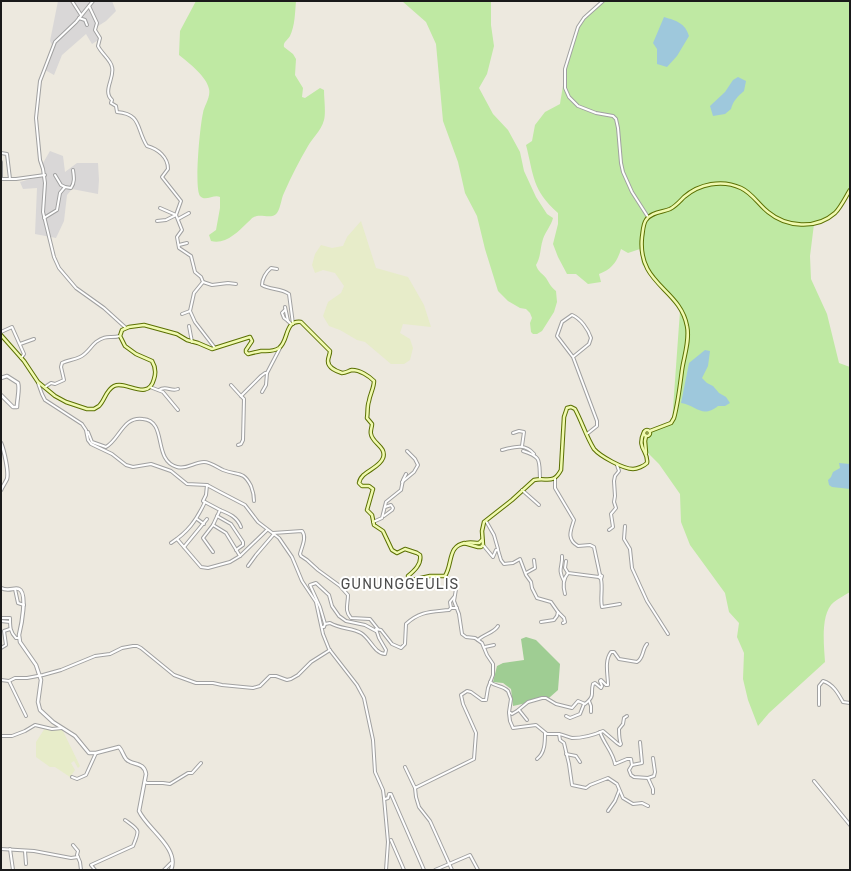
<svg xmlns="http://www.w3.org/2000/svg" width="851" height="871" font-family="Rubik,sans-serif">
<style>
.residential{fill:#d9d7d7}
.farmland{fill:#e7ecc9}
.grass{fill:#bfe9a3}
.forest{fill:#9fcd93}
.water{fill:#9ec8dc}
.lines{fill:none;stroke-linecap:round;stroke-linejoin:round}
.minor-casing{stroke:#a1a1a1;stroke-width:4}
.tertiary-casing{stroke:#a1a1a1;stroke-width:4.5}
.secondary-casing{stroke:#5b7003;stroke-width:4.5}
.minor{stroke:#fff;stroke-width:2}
.tertiary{stroke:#fff;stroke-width:2.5}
.secondary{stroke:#f0fab0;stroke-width:2.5}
.labels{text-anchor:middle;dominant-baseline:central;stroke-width:4;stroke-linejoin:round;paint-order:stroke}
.quarter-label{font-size:14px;letter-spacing:1px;fill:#4d4d4d;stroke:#fff}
</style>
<rect width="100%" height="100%" fill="#ede9df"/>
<g class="residential">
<polygon points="58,1 112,1 116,11 106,21 95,28 100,39 92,44 86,34 62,55 54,75 45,70 52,45 50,41"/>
<polygon points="50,151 63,156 65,172 77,163 98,163 99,180 98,194 72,189 67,195 64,221 56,238 35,234 37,188 23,189 20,182 41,176 43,163"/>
</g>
<g class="farmland">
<polygon points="361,221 376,268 408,277 424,305 431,327 403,324 400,333 410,339 413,348 410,360 404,364 391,364 365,342 357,340 340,330 329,326 323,316 328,302 341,293 344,286 335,273 323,270 315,273 312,265 315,254 321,245 332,248 343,246 347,237"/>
<polygon points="45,728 53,730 62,729 80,766 78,768 74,761 71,763 75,770 70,777 55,767 50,767 36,757 36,742"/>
</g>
<g class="grass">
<path d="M196,1H296C295,12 295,26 290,36C287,41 283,42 284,47L293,54L296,59L295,75L303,88L302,97L305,98L320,88L324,90C324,99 326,112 324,120C321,131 313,137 308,146C299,161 291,177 284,193C281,199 281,207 277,213C271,220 261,213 254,217C251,218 250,221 247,223C238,232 225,245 211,241L209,235L216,230L220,208V197C214,194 205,202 200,196C194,188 200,125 203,113C204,106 211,97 209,89C207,77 189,63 179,55L180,31Z"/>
<path d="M402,1H491V25L494,46L487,74L479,88L493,114L508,130L520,152L524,171L536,197L547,214L553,218C551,226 545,232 543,239C540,248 541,257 536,265C538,272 542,273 546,278C549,283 551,287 556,291L557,302L554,312L542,331L537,334H533L531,332L530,323L532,318L530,313L526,309L520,308L508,301L498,291L485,249L477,216L465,193L458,162L443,121L436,44L426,22Z"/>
<path d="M603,1H850V190C837,210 836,214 814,224L810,256L811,279L827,314L839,363L850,367V592C845,595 839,598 834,602C820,613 824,645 825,662L769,713L758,726L748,700L743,679L744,653L737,637L739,623L729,612L725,593L690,545L681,522L680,494L659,464L644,449L643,441L651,431L672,422L680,311L642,264L640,249L628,253L621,249C617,262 612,269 599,274L601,282L588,284L576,274H567L558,257L553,244L558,224V213C532,190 534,176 526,145L532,141L535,125L545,112L560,104C564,82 570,34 584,18C590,12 597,6 603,1Z"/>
</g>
<polygon class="forest" points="526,637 536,640 560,664 558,690 549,698 513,706 511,689 503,683 493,682 497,666 503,663 524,660 521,639"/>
<g class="water">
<path d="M664,17C677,21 685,23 689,36L677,56L667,67L657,64V49L653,43Z"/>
<path d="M738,77L746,81L744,91C738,96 733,101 731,109L725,114L713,116L710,106L725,92L733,80Z"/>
<path d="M705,350L710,351L708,366L702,378L707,383L713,386L719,393L726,397L730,403L725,406H718C702,419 696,405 681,403L689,363Z"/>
<polygon points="839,463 850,464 850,489 832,487 829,485 828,480 831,477 833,472 840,468"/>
</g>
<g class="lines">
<defs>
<g id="minor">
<polyline points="72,1 81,15"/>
<polyline points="93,1 76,22 55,42 40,81 36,118 40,160 43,169 45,183 43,212 54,257 59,268 76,288 104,308 126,328"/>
<polyline points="603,1 584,18 578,27 565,69 565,88 569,97 578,106 596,113 613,116 616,119 618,128 621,163 623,172 632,192 648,217"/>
<path d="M89,6L97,23L95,30L100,38L98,46C101,53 111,60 112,67C115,78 102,91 112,100L111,103L116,106L117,112C142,114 136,129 147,146C158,149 168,157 168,169L162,177L181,201L176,215L182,230L177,237L179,248L191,256L195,272L201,277L203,282L194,293L190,311L195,322L215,348"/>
<polyline points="79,18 85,20 87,25"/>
<polyline points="1,153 7,154 10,179"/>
<polyline points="1,162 1,179"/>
<polyline points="55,175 61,185 65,187"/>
<polyline points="1,179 16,179 45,175"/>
<path d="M44,218L57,210L60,193L65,187L71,188C75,182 74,177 73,170"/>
<polyline points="178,219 189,213"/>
<polyline points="157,221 166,220 176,215 160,208"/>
<polyline points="179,245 187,243"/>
<path d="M277,269L271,268C266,272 262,279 262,285C270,290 281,288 289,294L293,324"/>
<polyline points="203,282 212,285 228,283 236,284"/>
<polyline points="285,307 288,321 291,324"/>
<polyline points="285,310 282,313 284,318 288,321"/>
<polyline points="182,314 190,311"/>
<polyline points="189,326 192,342"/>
<polyline points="1,332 12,327 24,354 21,358"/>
<polyline points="20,344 34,339"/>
<path d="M573,357L589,344L591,338C588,329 581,319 572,315L562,322L557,336L573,357L597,421V426L587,434"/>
<polyline points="38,383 42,394 45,400 82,424 86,430 88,440 91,444 112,454 126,465 133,467 151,464 171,471 187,484 207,485 220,492 245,505 258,522 279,538 292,557 302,581 316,602 323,634 329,649 357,685 364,698 373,740 375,772 383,790 384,798 388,842 386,870"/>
<polyline points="231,385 241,396 261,376 265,373 267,373"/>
<path d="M45,387L51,383L55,384L64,380L61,367L62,363C68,360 74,360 80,357C87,354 91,346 96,342C107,334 110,339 120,336"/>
<polyline points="150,387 163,392 178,410"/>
<path d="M159,390C166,385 171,392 178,389"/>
<polyline points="262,392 266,385 267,373 280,348"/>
<path d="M88,432L92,442L106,447C120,439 123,416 143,419C168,421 152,460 177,467C187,470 194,462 204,462C210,462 217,467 223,470C238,476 243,470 251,486C253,491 254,495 254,501"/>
<polyline points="513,433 519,431 524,432 522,446"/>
<polyline points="238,445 241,444 243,440 244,399 241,396"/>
<path d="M502,450C514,447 525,443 534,454"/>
<path d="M523,451C542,457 539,460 540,479"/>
<path d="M555,478V488L574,520C571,530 566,539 578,546L590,545L594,547L600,575"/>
<polyline points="402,482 414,472 418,465 415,459 407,451"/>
<polyline points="207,485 206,495 203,501 220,510 213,525 203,538 213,552"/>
<polyline points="522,490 539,505"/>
<path d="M220,510C230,514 237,517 241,527"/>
<polyline points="217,516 231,524 243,542 243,545 236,550"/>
<polyline points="384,516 392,510 393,508 391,505 385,507"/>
<polyline points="197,519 204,524"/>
<polyline points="486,521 494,535 498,549"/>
<polyline points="373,522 382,518 386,502 401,490 403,480 406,474"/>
<polyline points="213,525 226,533 240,556"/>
<polyline points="625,526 624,539 630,549 632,568 647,601 668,634"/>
<polyline points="609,530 613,527 611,514 616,508 614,502 615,496 614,481 615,476 619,471 617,465"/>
<path d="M273,533L302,531C307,537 302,546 300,554L301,556L307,560L318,570L340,586L348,595C348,605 344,610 351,618L370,619L378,629"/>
<polyline points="177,539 201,567 208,568 230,562 240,556 267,530"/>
<path d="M171,543C188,532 196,521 205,502"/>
<polyline points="483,545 493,557 496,550 498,550 501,560 504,564 513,563 520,559 526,575 531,582 532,588 537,598 551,602 558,612 564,618 565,622 563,623"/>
<polyline points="184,547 207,519"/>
<path d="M562,556C563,567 557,568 564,581"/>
<polyline points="566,561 565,568 568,573 599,577"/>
<polyline points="248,566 256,555 274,534"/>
<polyline points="526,573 535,568 534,560"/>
<path d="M601,579L602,576L600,575L599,577L601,579C603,589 600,598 602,607L620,604"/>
<polyline points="15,589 18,603 24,605"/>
<path d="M565,594C563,587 563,579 568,573"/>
<polyline points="454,597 450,602 451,608 457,608"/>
<path d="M1,618H10C10,627 10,632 16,638H19"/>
<polyline points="1,621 10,622"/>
<polyline points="541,622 554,620 557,616 558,612"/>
<path d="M325,624L330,623C340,629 352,628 361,633C370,638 374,653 385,654L386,650L379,638L376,629L381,630L392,644L401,648L405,644L406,624C420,611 431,612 449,610L451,608"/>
<polyline points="322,627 324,627 325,624 320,607 310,585 316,583 329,595 332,606 339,616 346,621 365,625 376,631"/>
<path d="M478,640C484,634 494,633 498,626"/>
<polyline points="485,647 494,645"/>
<polyline points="1,648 6,645 4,631 10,629"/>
<polyline points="1,680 9,681 15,678 27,678 43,675 61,670 95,656 110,654 122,648 133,646 137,646 141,648 174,675 196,683 213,683 222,685 253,688 260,686 270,676 276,676 287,680 291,679 298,675 311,662 330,650"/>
<polyline points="9,681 26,716"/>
<path d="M490,682C496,687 502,685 508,691L511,699L509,712L512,714L517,711L528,702L542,698H546L556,704L572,708L578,701L585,704C596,695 590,694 593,684L595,683L601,688L602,686L600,681L601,680L606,685H608C608,675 604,661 611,652H614L619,659L637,662C644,658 642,649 647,644"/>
<polyline points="589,701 591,706 591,712"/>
<path d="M819,705V686L823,681C833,684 838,693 843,702L850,703"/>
<polyline points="519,710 527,720"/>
<polyline points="509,713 510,721 513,728 536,725 547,734 559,734 560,740 564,743 569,764 572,785 586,788 590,785 608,778 617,784 623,798 633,804 642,803 648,806"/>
<polyline points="566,716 570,718 580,714 584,704"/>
<path d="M600,732C604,744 613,752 615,764L627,759H631L632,765L629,770L631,775L634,777L648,778L653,789V793"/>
<path d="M559,734C564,735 568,737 572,738C582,738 594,735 603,731L617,743L620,745L621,744C619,740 619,733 619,729L623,724L624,718L627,716"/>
<polyline points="1,736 12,736 25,731 35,725 52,729 62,728"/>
<polyline points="566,754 576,756 580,762"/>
<path d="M537,759C545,753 545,742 545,733"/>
<polyline points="632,765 642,763 640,742"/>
<polyline points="405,767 415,788 474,759 476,733 463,704 461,695 467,691 471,692 482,700 486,700 488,688 493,675 493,664 487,655 482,643 475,638 466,637 462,634 459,614 454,601 456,589 453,584 445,576"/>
<polyline points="72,777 77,779 86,775 96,753"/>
<polyline points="648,778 654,776 655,772 653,758"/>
<polyline points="814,781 850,825"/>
<polyline points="145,782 147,783 163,783 170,784 188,773 192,773 201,763"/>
<polyline points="415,788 416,797 419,807 430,821 452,870"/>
<polyline points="385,799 388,798 389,794 391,794 424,870"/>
<polyline points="608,811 615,801 619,791"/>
<polyline points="391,840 404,870"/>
<polyline points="73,845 78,851 77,855 80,862 81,870"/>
<polyline points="1,849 34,851 71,858 78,857"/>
<polyline points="10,849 13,870"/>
<polyline points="25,851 26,864"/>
<path d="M95,870L91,865L133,846C140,829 140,831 125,820"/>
<polyline points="164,870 171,863"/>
<polyline points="435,870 470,855 478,870"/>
</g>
<g id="tertiary">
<path d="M1,378L7,376L18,383C20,389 17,399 17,407H13L1,395"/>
<path d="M1,443C4,450 9,472 7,479C5,483 3,486 1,490"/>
<path d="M1,588C9,592 14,587 19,589C28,593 21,627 19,635L20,642L36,665L41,680L38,702L40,710L53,722L75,736L89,753H96L119,747C122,750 123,755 126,759C132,766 144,761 146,774L139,811C147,829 180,848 171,870"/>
</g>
<g id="secondary">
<path d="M1,335L24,361L38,382L55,396L66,402L87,409H94L99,406C105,400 106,390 114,386C126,380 148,402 154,379C156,373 155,366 152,361L136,354L125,346L120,336L122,330L129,327L144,325L177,334L187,340L198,343L212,349L250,337L252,341L246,350V352L248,354C252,353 256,352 261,351C267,351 273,352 279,348C289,341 284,320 301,322L330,351C330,355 328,357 328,361C328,368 336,371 342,373C346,373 348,371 352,370C360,370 369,376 374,381C374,388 370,394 369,401C367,406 368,412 367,418L372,424C372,427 370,431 371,434C372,443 387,447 383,458C379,469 361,471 359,483L362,486H369L373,489L367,510L372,515L374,525L383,531L392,550L397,553L405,549L417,553L420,555C422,564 414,571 408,576L409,580H412L430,576H445C453,564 447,545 466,543C470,542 474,543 479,543L482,540"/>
<circle cx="647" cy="433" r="3"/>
<path d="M650,431L671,423L674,418C678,403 680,386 682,370C684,356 690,340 687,326C680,288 637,285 642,237C643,231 643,224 646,220C651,212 663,212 670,209C676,206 680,201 684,197C699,184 722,179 741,188C752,193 758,204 768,212C786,227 816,230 835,213C841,207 845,198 850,190"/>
<polyline points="646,453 645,441 646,436"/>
<path d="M464,543L478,547H481L483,545L482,531L484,522L512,500L534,480C547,477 553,485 561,470L564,417L567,408L571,407L575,409C582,422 586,436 594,449C600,456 623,469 633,469C637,469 644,466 647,463C649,451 636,449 644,432"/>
</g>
</defs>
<use href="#minor" class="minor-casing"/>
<use href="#tertiary" class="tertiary-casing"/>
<use href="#secondary" class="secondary-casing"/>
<use href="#minor" class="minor"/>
<use href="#tertiary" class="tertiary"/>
<use href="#secondary" class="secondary"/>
</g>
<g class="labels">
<g class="quarter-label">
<text x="400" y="584">GUNUNGGEULIS</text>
</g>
</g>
<rect width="851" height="871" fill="none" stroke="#1a1a1a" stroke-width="4"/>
</svg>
